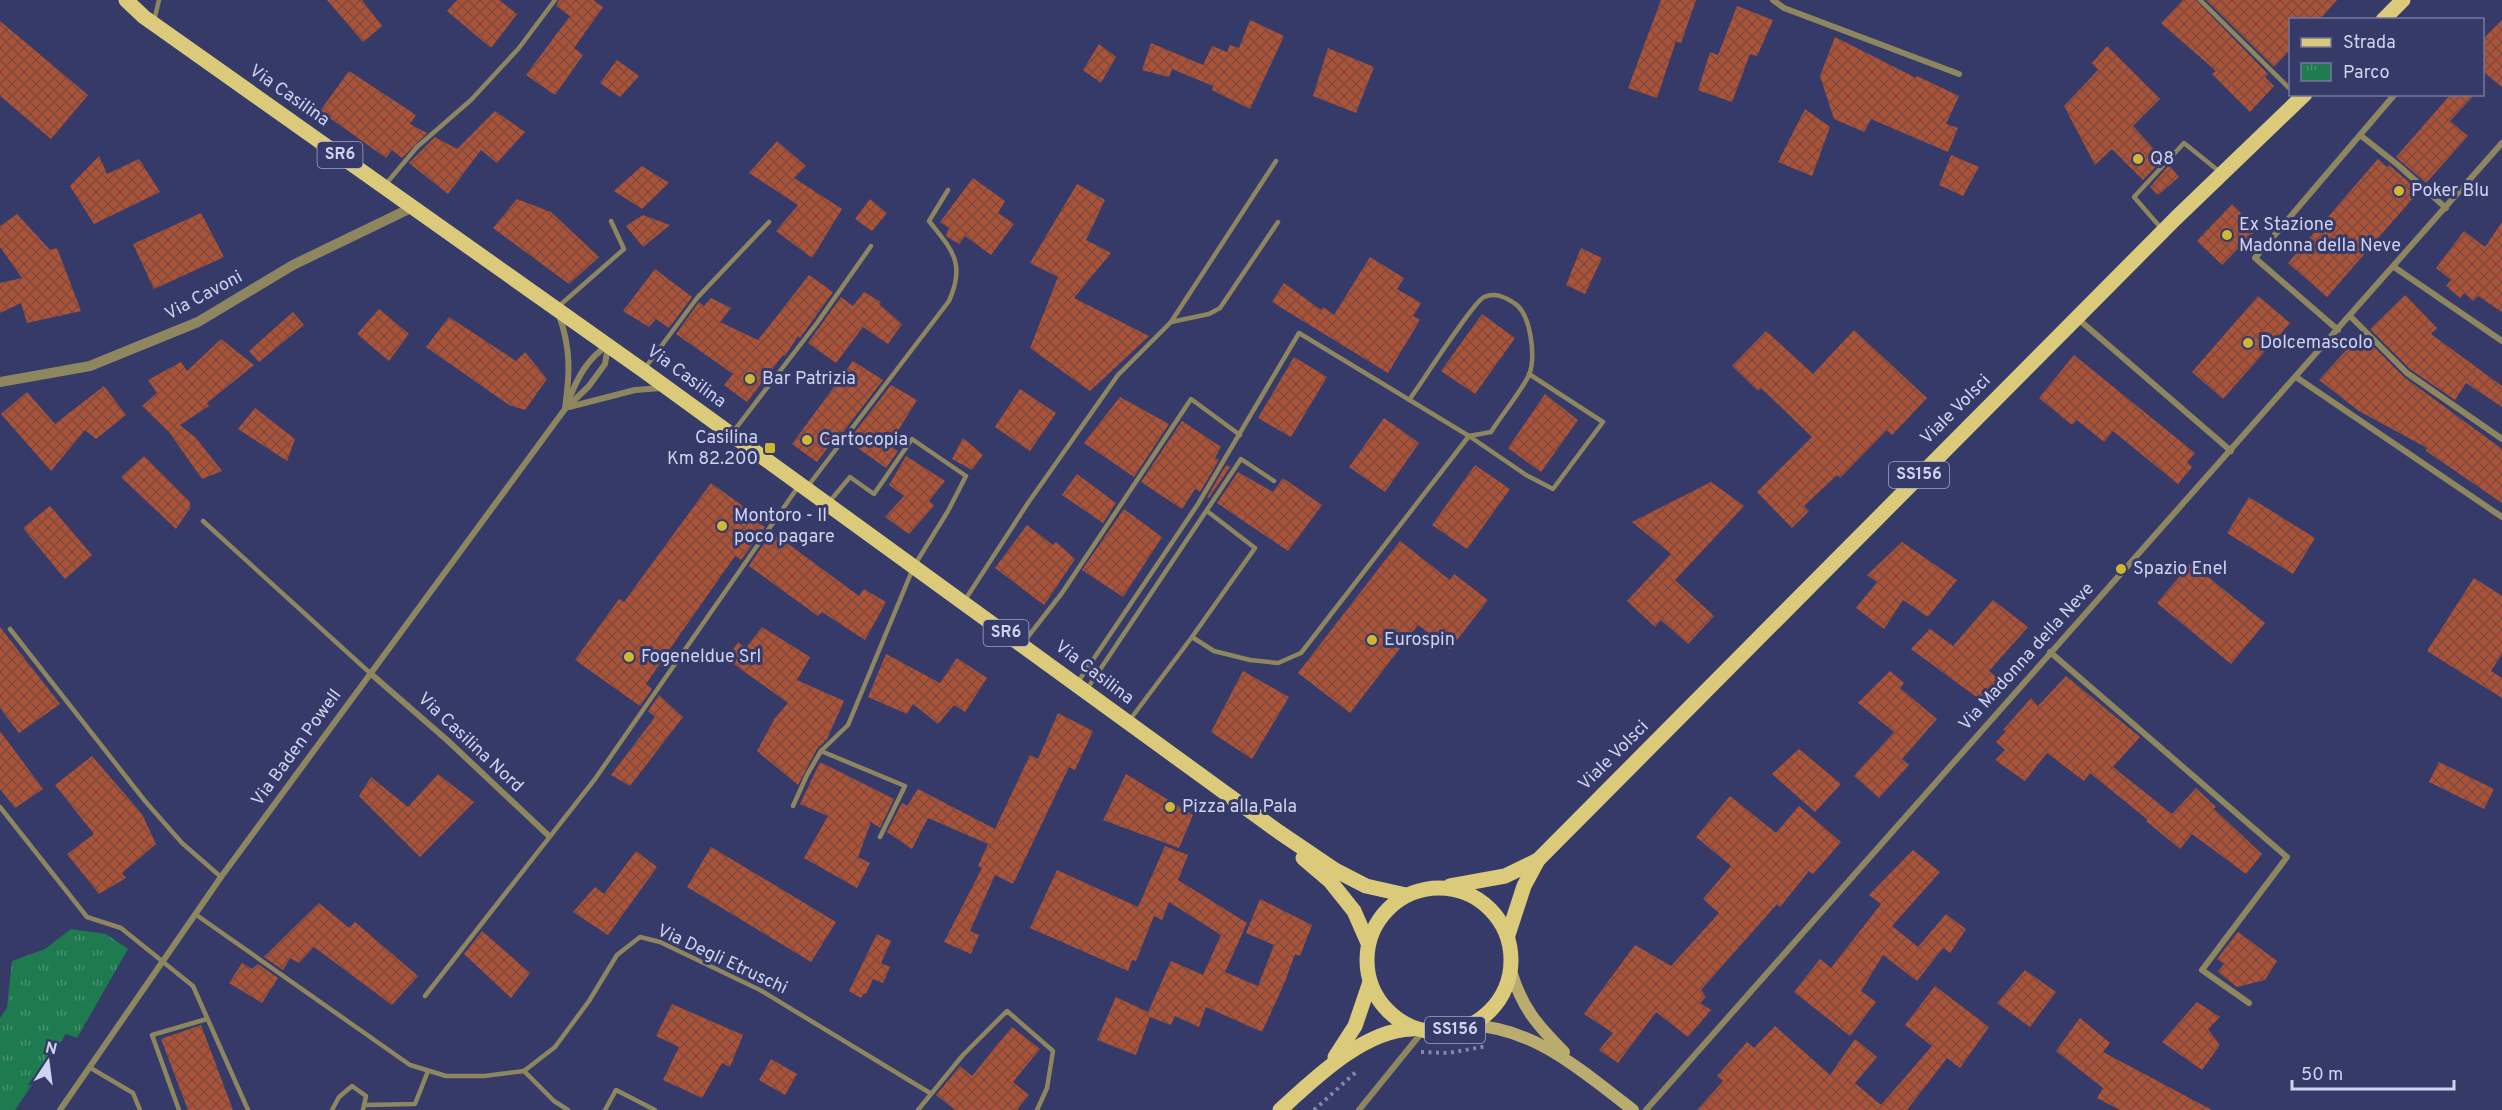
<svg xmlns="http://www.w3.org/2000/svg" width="2502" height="1110" font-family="Overpass,sans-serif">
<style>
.park{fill:url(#park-tufts)}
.building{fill:url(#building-cross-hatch)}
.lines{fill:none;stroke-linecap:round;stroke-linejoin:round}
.path{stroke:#8287ac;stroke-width:4;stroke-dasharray:3 4.5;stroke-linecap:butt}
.service{stroke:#8d865f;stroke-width:4.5}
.minor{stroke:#8d865f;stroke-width:6}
.tertiary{stroke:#8d865f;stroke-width:10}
.secondary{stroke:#b9ac6e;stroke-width:12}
.primary{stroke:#dbca79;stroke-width:15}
.poi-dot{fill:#d0b836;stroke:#363a69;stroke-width:2}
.labels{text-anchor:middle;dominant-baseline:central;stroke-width:6;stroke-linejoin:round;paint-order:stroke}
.shield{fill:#363a69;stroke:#a0a5c7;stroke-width:1.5}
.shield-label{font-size:16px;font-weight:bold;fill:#ced3ef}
.street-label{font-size:18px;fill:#ced3ef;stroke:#363a69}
.poi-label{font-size:18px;fill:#ced3ef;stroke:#363a69;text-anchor:start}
</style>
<defs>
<pattern id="park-tufts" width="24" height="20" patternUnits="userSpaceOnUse" patternTransform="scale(1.5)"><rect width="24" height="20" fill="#1e7a4f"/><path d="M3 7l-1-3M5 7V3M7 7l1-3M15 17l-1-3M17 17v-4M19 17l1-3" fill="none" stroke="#489271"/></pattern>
<pattern id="building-cross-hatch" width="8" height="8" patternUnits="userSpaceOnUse" patternTransform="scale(1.5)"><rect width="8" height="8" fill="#ab5338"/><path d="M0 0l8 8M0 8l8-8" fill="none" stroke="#7f4b3e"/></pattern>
</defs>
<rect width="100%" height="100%" fill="#363a69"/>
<polygon class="park" points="71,929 106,934 128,949 77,1038 66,1034 15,1110 0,1110 0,1018 7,1008 12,961 45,949"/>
<g class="building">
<polygon points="327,0 362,0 382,26 363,42"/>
<polygon points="457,0 499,0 517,14 491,48 447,11"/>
<polygon points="559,0 593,0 603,7 574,48 583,55 555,95 526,75 570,16 556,6"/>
<polygon points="1661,0 1696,0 1681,43 1676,41 1657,98 1628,88"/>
<polygon points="2183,0 2196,0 2268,74 2265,77 2274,86 2250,112 2212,74 2216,71 2161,23"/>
<polygon points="2206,0 2337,0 2319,20 2290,20 2290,50 2274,67"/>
<polygon points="1737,6 1773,20 1757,56 1750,54 1732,102 1698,90 1710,52 1718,55"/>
<polygon points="1250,20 1284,36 1250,109 1212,90 1213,86 1172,69 1169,77 1142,70 1151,43 1203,65 1212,46 1227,52 1230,45 1239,48"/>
<polygon points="2502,20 2502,87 2482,71 2482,40"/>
<polygon points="0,21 88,95 51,139 0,96"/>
<polygon points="1835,37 1916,78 1917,76 1959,96 1946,124 1958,128 1948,152 1871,119 1864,132 1834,119 1820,76"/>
<polygon points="1099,44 1116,57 1101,83 1083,70"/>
<polygon points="2107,46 2160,99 2133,126 2163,159 2143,180 2112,149 2095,165 2064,106 2098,70 2092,63"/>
<polygon points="1328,48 1374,67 1356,113 1313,96"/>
<polygon points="617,60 639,76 620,97 600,83"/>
<polygon points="349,71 416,115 410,124 427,133 402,158 392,150 386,158 320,111"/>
<polygon points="2451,94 2475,94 2450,121 2468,136 2426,183 2396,157"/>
<polygon points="1805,109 1830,127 1812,176 1778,162"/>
<polygon points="495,111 525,132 497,163 481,150 448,194 409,163 435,137 457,149"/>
<polygon points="777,141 806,166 794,178 842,209 812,258 776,231 798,205 749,173"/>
<polygon points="1951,155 1979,167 1963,196 1939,185"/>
<polygon points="99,156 107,174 139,159 160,192 94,224 70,186"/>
<polygon points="2378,159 2387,167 2389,165 2419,191 2327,297 2288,263"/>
<polygon points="2169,165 2179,177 2158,195 2150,187"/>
<polygon points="642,166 669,183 642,209 614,191"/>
<polygon points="973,178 1005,201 998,213 1014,224 991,255 965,236 959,244 946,236 949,228 940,222"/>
<polygon points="1077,184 1105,200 1086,240 1111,253 1074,298 1149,336 1090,391 1030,348 1058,277 1030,263"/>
<polygon points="517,199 551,212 599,257 569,284 493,228"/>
<polygon points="870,199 887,213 872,231 855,219"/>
<polygon points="2232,204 2257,229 2222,265 2197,241"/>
<polygon points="201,213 224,257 154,289 133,244"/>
<polygon points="17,214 50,250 57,248 81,311 27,323 21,303 0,313 0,283 22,278 0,247 0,226"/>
<polygon points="643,215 670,225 643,247 626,226"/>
<polygon points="2502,222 2502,312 2478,296 2473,301 2464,293 2460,298 2446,286 2451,280 2436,268 2464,231 2485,247"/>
<polygon points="1581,248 1602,258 1585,294 1566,285"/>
<polygon points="1370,257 1404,278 1397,289 1421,303 1413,316 1420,320 1388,373 1272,302 1284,283 1321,310 1323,307 1334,315"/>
<polygon points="655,269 692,297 669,328 656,319 649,327 623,311"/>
<polygon points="809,275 833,292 800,338 798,336 785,356 783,355 747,402 724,385 733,374 676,334 699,302 704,306 711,298 731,308 720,322 758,340"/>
<polygon points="864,292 881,302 879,304 902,324 888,344 863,327 836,363 808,343 841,297 853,306"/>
<polygon points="2405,295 2437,328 2431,334 2502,386 2502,407 2466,383 2455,400 2410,369 2370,329"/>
<polygon points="2258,296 2290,323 2223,399 2192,372"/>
<polygon points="379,309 409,334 389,361 357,334"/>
<polygon points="293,312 304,325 259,362 249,351"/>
<polygon points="1482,314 1515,338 1475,394 1441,371"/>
<polygon points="449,317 516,361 525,352 547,379 525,410 509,405 426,347"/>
<polygon points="1854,330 1927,398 1892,435 1887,430 1840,478 1837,475 1804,506 1809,511 1792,528 1757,492 1812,437 1761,388 1758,391 1732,366 1766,331 1813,374"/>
<polygon points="2363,336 2404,377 2502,449 2502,503 2426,451 2427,448 2359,411 2319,380 2357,338 2359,340"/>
<polygon points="221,339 254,365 207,403 209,406 180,425 196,438 222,471 202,479 169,432 142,406 157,393 148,380 181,362 187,371"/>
<polygon points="2074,355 2195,453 2187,462 2192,467 2178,484 2113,431 2104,442 2077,420 2072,425 2039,398"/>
<polygon points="1294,357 1327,377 1291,437 1258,418"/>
<polygon points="853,361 883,380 840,436 838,434 817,462 792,444"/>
<polygon points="891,385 917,400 889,445 898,451 886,468 848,441"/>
<polygon points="104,386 126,415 96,439 85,430 51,471 1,414 27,392 55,424"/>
<polygon points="1020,389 1056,413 1030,451 995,427"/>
<polygon points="1545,394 1578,420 1541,472 1508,448"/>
<polygon points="1120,397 1169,424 1134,477 1084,443"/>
<polygon points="255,408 295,439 287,461 238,429"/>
<polygon points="1384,418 1419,443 1385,492 1349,467"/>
<polygon points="1182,421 1221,447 1215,458 1219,460 1200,492 1195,489 1182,509 1141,482"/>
<polygon points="963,438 983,455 972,470 952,459"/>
<polygon points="144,456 190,502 190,508 176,529 121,477"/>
<polygon points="906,456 945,481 929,501 934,506 909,534 885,517 904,496 889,485"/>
<polygon points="1226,465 1230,467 1209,498 1207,497"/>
<polygon points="1475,465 1510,489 1467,549 1432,525"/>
<polygon points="1238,472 1273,492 1283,478 1322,505 1288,551 1217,503"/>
<polygon points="1077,474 1116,503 1103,523 1062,495"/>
<polygon points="1711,482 1744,506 1675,580 1714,616 1688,644 1661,620 1655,627 1627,601 1671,554 1632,522"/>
<polygon points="711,483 761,519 758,523 765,527 741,560 735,556 676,640 646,684 652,689 640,706 575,660 619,599 624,602"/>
<polygon points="2249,497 2315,538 2293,574 2227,533"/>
<polygon points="50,506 92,555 65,579 23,528"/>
<polygon points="1124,509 1162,537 1123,597 1082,570"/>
<polygon points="1027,525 1053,545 1056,542 1075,559 1044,605 995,568"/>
<polygon points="772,532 859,596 864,589 886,602 865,640 822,612 818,616 749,566"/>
<polygon points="1400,541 1450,580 1454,574 1488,600 1450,649 1418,625 1350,713 1298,673"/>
<polygon points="1902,542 1957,580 1928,617 1903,600 1884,629 1856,608 1877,582 1867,575"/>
<polygon points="2191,563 2265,623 2231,664 2157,603"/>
<polygon points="2474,578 2502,596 2502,654 2491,671 2502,678 2502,698 2427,651"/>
<polygon points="1993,600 2028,627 1989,671 2001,681 1982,701 1911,649 1930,629 1953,646"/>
<polygon points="0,627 60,704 19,733 0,708"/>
<polygon points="762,627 810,657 797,680 844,701 827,739 817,749 798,785 757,751 775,718 788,703 727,659 738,642 746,648"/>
<polygon points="886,654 940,683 957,658 987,678 965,712 954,705 938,724 913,704 907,714 868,697"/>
<polygon points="1243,671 1289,697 1252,759 1211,732"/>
<polygon points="1890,671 1904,683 1900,688 1937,719 1902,759 1909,765 1879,798 1854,776 1894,732 1858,703"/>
<polygon points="2066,676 2140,737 2113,767 2172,814 2196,788 2216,807 2214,809 2262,854 2246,874 2192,834 2180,849 2146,821 2148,820 2090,773 2084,781 2047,753 2025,781 1995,760 2005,750 1996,742 2006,731 2003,730 2031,698 2038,706"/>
<polygon points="659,695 683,717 630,786 611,775 655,717 648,711"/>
<polygon points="1058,713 1093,731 1075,770 1069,767 1013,884 995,875 970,931 979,935 971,954 944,942 982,868 978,866 988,844 928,818 912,849 887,832 902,803 907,806 918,789 995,829 1030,755 1038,759"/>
<polygon points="0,731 43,789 15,808 0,789"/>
<polygon points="1799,749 1841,784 1815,812 1772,774"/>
<polygon points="92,756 142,814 156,844 122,873 126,878 99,894 67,854 94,834 55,785"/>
<polygon points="820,762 894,799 880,828 871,822 858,857 870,863 857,888 804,858 828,816 800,804"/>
<polygon points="2439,762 2494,789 2484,809 2429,782"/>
<polygon points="438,774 474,802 420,857 359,796 371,777 408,807"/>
<polygon points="1126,774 1193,815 1179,848 1103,820"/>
<polygon points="1730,796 1776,833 1799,806 1841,842 1813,874 1809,871 1780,907 1777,904 1701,990 1706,997 1700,1003 1711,1010 1688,1037 1656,1012 1618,1063 1599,1050 1613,1033 1584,1014 1635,945 1671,966 1719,913 1703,899 1731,866 1696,837"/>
<polygon points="1165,846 1188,855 1178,880 1247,923 1225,972 1258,986 1274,945 1246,933 1260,899 1312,925 1300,956 1295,954 1284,984 1262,1032 1206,1007 1199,1027 1175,1016 1171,1025 1150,1017 1136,1055 1097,1040 1116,997 1148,1012 1171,961 1203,975 1221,935 1169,902 1162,920 1154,916 1136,961 1132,960 1128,971 1030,928 1057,870 1138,907"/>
<polygon points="711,847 836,922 811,962 687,887"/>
<polygon points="1913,850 1940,872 1892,926 1918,947 1946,914 1966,929 1950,953 1943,948 1917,981 1883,955 1861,991 1876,1002 1850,1036 1794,992 1820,959 1831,968 1881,904 1869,895"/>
<polygon points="636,851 657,867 608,935 573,912 595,887 604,894"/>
<polygon points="319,903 349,928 355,922 418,976 392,1005 314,947 299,963 290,958 283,970 264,957"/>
<polygon points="482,931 530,973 511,998 464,954"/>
<polygon points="2238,932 2277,961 2265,980 2237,987 2218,972 2224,964 2217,959"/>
<polygon points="877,934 891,941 881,963 890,967 883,983 873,979 866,994 864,993 861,998 849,991"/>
<polygon points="242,963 252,969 258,964 278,978 262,1003 229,983"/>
<polygon points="2025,970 2056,992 2030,1027 1997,1003"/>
<polygon points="1935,986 1989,1027 1960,1068 1947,1058 1907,1110 1697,1110 1723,1081 1717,1076 1747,1042 1754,1048 1775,1026 1830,1075 1855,1039 1877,1057 1855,1083 1881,1105 1932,1046 1905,1025"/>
<polygon points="2197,1002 2220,1017 2208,1029 2220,1045 2202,1070 2162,1042"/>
<polygon points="672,1004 743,1035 730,1067 722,1063 702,1098 663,1080 679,1047 656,1036"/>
<polygon points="2080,1018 2110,1043 2103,1052 2212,1110 2120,1110 2097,1098 2103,1088 2056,1051"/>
<polygon points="201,1025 233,1110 188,1110 161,1039"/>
<polygon points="1012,1027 1040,1049 1013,1082 1029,1095 1017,1110 955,1110 936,1095 960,1066 972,1076"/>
<polygon points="771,1059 797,1074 785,1095 759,1080"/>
</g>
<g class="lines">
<g class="path">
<polyline points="1421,1052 1448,1053 1488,1046"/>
<polyline points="1314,1110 1356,1072"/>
</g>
<g class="service">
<polyline points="2200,0 2290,89"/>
<polyline points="154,21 159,0"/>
<polyline points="385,185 417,147 471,100 519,48 555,0"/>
<polyline points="2161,228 2134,197 2184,143 2220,172"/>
<polyline points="559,306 624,249 611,221"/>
<polyline points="1171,322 1209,314 1220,308 1278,222"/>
<polyline points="645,368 697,298 769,222"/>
<path d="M1409,400C1421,384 1473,302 1484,297C1495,292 1505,297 1514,303C1531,313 1536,357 1529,375C1522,390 1501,416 1491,432L1469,436"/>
<polyline points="733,432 817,323 871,246"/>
<polyline points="1469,436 1526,475 1553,489 1603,422 1529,374"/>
<path d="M808,486L949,301C966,263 952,250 929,221L948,190"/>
<polyline points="203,521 370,673"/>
<polyline points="965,600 1028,503 1118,375 1171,322 1276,161"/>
<polyline points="10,629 145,801 182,843 221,877"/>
<polyline points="1192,637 1255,548 1207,511"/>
<polyline points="1023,643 1062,593 1191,399 1240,435"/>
<polyline points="1078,682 1198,504 1299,333 1469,436 1301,653 1278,663 1250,660 1214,651 1192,637 1129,721"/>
<polyline points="1087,689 1241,459 1274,481"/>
<polyline points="821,751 905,786 880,837"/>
<polyline points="793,806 807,775 821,751 848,725 914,566 948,511 966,476 912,439 874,494 850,477 830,501"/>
<polyline points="0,807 87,917 121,928 193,986 248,1110"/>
<polyline points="195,914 410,1065 446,1076 484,1076 524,1071 555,1047 589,1001 617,955 640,937 660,942 760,990 930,1093"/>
<polyline points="425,996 595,779 798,487"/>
<polyline points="89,1067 133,1093 140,1110"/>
<polyline points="524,1071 554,1101 568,1110"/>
<polyline points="364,1105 415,1104 428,1071"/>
<polyline points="179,1110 152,1035 207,1019"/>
<polyline points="332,1110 339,1097 352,1086 366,1096 363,1110"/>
<polyline points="605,1110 616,1090 655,1110"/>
<polyline points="918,1110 963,1055 1007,1011 1053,1051 1047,1088 1037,1110"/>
</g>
<g class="minor">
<polyline points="1773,0 1784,8 1959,74"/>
<polyline points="2360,135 2398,165 2446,208"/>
<polyline points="2394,267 2502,341"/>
<path d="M559,315C571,349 570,373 565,408"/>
<polyline points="2350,316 2407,373 2502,439"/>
<polyline points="2077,318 2231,451"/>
<polyline points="2338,330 2255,258 2395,94"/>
<polyline points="2296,377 2502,517"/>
<path d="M569,399C578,377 587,359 608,345"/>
<polyline points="569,407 635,390 661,388"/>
<polyline points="2050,652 2287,857 2202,970 2249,1003"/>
<polyline points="370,673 447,740 549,836"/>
<polyline points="60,1110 221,877 565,409 589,386 605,364 608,346"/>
<polyline points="1359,1110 1423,1031"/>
<polyline points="1646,1110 2502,143"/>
</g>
<polyline class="tertiary" points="0,382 90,366 198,322 293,265 413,207"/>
<g class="secondary">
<path d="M1511,971C1522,1008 1538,1026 1564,1052"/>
<path d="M1471,1025C1537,1029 1583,1072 1633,1110"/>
</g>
<g class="primary">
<polyline points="126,0 144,17 644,371 1279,832 1335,870 1366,886 1406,895"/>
<polyline points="2383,20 2403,0"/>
<polyline points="1303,858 1330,881 1354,911 1368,943"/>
<polyline points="1450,886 1505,876 1538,860"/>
<circle cx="1439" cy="960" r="72"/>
<polyline points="1508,935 1524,886 1538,860 2176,218 2305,94"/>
<polyline points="1335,1057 1355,1026 1370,982"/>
<path d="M1280,1110C1315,1078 1364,1030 1412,1029"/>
</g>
</g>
<g class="poi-dot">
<circle cx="2138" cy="159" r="6"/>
<circle cx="2399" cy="191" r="6"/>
<circle cx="2227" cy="235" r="6"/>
<circle cx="2248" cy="343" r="6"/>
<circle cx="750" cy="379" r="6"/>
<circle cx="807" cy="440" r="6"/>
<rect x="764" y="442" width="12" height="12" rx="3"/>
<circle cx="722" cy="526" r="6"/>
<circle cx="2121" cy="569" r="6"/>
<circle cx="1372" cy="640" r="6"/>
<circle cx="629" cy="657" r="6"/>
<circle cx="1170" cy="807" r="6"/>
</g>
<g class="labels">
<g class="shield">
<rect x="317.5" y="142" width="45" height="26" rx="4.5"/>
<rect x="1889" y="462" width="60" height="26" rx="4.5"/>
<rect x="983.5" y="620" width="45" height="26" rx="4.5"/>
<rect x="1425" y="1017" width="60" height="26" rx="4.5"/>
</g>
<g class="shield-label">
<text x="340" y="155">SR6</text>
<text x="1919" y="475">SS156</text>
<text x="1006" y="633">SR6</text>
<text x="1455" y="1030">SS156</text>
</g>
<g class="street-label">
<text transform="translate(289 96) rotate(35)">Via Casilina</text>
<text transform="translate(204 296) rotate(-28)">Via Cavoni</text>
<text transform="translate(686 377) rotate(36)">Via Casilina</text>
<text transform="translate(1956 410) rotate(-45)">Viale Volsci</text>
<text transform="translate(2027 657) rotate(-48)">Via Madonna della Neve</text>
<text transform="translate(1094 673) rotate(37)">Via Casilina</text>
<text transform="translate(470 743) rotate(43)">Via Casilina Nord</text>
<text transform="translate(297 748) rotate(-54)">Via Baden Powell</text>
<text transform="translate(1614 756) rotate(-45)">Viale Volsci</text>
<text transform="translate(722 960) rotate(25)">Via Degli Etruschi</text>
</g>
<g class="poi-label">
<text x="2150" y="159">Q8</text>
<text x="2411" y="191">Poker Blu</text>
<text x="2239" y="225">Ex Stazione<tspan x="2239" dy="21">Madonna della Neve</tspan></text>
<text x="2260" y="343">Dolcemascolo</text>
<text x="762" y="379">Bar Patrizia</text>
<text x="758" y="438" text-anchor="end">Casilina<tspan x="758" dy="21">Km 82.200</tspan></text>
<text x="819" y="440">Cartocopia</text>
<text x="734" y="516">Montoro - Il<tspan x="734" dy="21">poco pagare</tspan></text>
<text x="2133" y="569">Spazio Enel</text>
<text x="1384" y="640">Eurospin</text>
<text x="641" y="657">Fogeneldue Srl</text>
<text x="1182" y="807">Pizza alla Pala</text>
</g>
</g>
<rect x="2289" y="18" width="195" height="78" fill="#363a69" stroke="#73779f" stroke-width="1.5"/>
<rect x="2301" y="38" width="30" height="9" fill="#dbca79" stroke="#73779f" stroke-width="1.5"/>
<text x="2343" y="48" font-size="18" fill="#ced3ef">Strada</text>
<rect x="2301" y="63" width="30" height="18" fill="url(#park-tufts)" stroke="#73779f" stroke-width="1.5"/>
<text x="2343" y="78" font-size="18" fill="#ced3ef">Parco</text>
<g transform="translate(48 1062) rotate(13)" stroke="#363a69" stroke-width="4.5" paint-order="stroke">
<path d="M0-4.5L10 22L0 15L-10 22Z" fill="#ced3ef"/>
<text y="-9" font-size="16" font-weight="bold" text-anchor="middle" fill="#ced3ef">N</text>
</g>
<path d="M2292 1080v9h162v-9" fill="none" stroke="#ced3ef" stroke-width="3"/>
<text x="2301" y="1080" font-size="18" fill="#ced3ef" stroke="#363a69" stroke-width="4.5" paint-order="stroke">50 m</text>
</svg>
